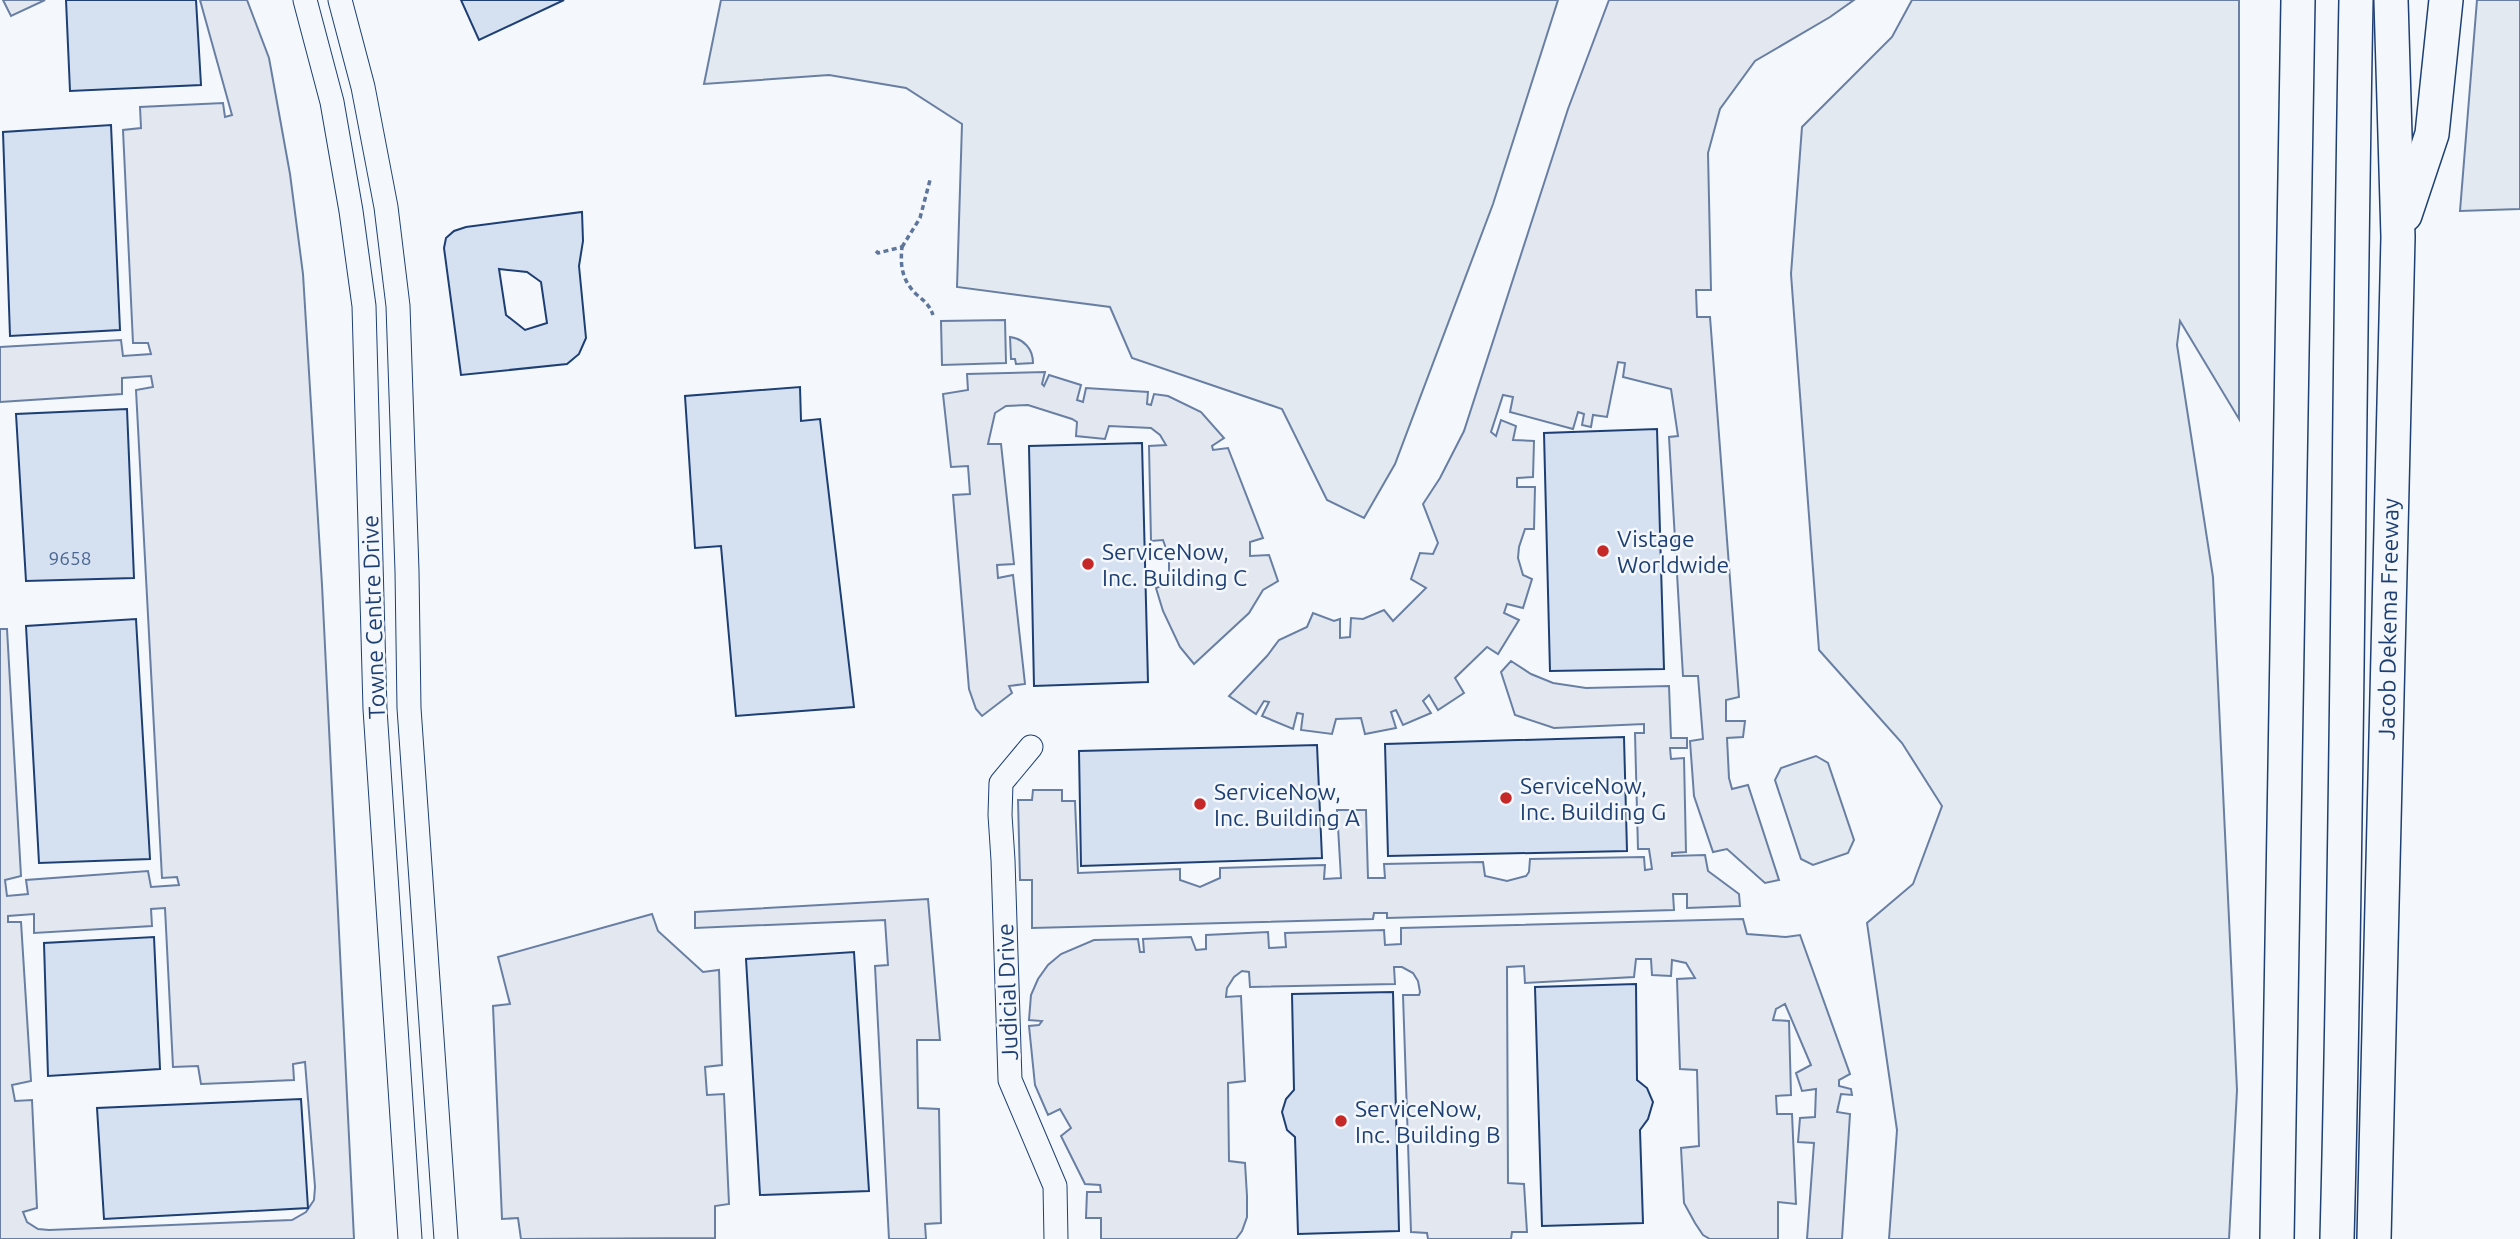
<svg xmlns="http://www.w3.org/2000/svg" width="2520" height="1239" font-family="Ubuntu,sans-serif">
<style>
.green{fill:#e3e9f0;stroke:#687fa3;stroke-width:2}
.parking{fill:#e3e8f0;stroke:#687fa3;stroke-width:2;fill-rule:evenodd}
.building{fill:#d5e0f0;stroke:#1d3f73;stroke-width:2;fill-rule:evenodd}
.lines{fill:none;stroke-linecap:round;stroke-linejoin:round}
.minor-casing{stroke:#1d3f73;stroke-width:25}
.highway-casing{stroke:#1d3f73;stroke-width:36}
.path{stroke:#5e769c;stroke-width:3.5;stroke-dasharray:5 3.5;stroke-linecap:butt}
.minor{stroke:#f4f7fb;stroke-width:23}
.highway{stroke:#f4f7fb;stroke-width:33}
.poi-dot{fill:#c62828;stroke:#f4f7fb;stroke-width:2.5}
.labels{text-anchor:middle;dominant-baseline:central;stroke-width:5;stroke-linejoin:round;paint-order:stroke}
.number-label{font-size:19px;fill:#4b6792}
.poi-label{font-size:23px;fill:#1d3f73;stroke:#f4f7fb;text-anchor:start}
.street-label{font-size:23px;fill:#1d3f73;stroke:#f4f7fb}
</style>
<rect width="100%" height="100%" fill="#f4f7fb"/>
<g class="green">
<polygon points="721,0 1558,0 1493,204 1395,464 1364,518 1327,500 1282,409 1132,358 1110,307 957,287 962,124 906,88 829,75 704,84"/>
<polygon points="1912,0 2239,0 2239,419 2180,321 2177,345 2213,577 2237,1090 2229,1239 1889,1239 1897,1130 1867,923 1913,884 1942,806 1902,743 1819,650 1791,274 1802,127 1892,37"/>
<polygon points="2477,0 2520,0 2520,209 2460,211"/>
<polygon points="1005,320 1006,363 942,365 941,321"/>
<path d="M1010,337C1024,339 1033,349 1033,363L1016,364L1015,359H1011Z"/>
<polygon points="1816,756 1828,763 1854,840 1848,853 1813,865 1801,859 1775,780 1781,768"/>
</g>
<g class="parking">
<polygon points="3,0 45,0 11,16"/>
<path d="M200,0H247L269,58L290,174L303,274L322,585L354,1239H0V629H7L21,876L5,880L7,896L28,894L26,880L148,871L151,887L179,885L177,877L162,878L136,390L153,387L151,376L122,378V394L0,402V347L121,340L123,356L151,354L148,343H133L123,130L141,128L140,107L223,103L225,117L232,115ZM165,908L173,1067L198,1066L201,1084L294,1080L293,1064L305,1062L315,1187L314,1200L306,1212L292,1220L49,1230L38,1229L27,1222L23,1212L37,1208L32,1100L15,1101L12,1085L31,1081L21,922H8V916L34,914V933L152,926L151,909Z"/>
<polygon points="1609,0 1854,0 1830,17 1755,61 1720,109 1708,153 1711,290 1696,290 1697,317 1710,317 1739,697 1726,700 1726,721 1745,721 1743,737 1727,738 1729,778 1732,789 1748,785 1779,880 1765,883 1727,849 1713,852 1694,796 1690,741 1703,739 1698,676 1683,676 1669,437 1678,436 1671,389 1623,377 1625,363 1618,362 1607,417 1593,415 1591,427 1582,425 1584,414 1578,412 1573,429 1510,412 1513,397 1503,395 1491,432 1496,436 1501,420 1516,426 1513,440 1534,441 1533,477 1517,478 1517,487 1535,487 1534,529 1525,529 1519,547 1518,558 1523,575 1532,579 1523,608 1507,604 1504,613 1519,620 1498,654 1487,647 1455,678 1464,693 1438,710 1429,695 1423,701 1431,713 1403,725 1396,710 1391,712 1396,728 1365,734 1361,718 1336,719 1332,734 1301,730 1303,714 1297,713 1293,729 1262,716 1269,702 1264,701 1256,714 1229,696 1267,656 1279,640 1307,627 1313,613 1334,621 1340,619 1340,638 1350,637 1351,618 1363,619 1384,610 1393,621 1426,588 1411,579 1420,553 1433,554 1438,543 1423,504 1440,478 1464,431 1568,109"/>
<polygon points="1045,372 1042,384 1044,386 1049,375 1081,385 1077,400 1083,402 1086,388 1148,392 1147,404 1151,405 1154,394 1168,396 1201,412 1224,438 1212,446 1213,450 1228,448 1263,538 1250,542 1250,556 1269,555 1278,581 1263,590 1249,613 1194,664 1180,647 1163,611 1156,588 1164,585 1169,573 1169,557 1163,540 1151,541 1149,446 1166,445 1160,435 1151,428 1109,426 1105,439 1076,436 1077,422 1072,419 1028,405 1006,406 995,413 988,444 1001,444 1014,564 997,565 998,578 1013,575 1025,684 1009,686 1012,693 982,716 976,709 969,689 953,495 970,494 968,466 951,467 943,394 968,390 967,374"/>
<polygon points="1511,661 1531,674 1553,683 1586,688 1669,686 1671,738 1687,738 1687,748 1670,748 1671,759 1684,758 1686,852 1672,853 1672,856 1705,855 1708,871 1739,894 1740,906 1687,908 1687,894 1673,894 1674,910 1387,918 1387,913 1374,913 1373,919 1032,928 1032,880 1020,880 1018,800 1032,800 1033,790 1062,790 1062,801 1075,801 1078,873 1180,869 1180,880 1200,887 1220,878 1220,868 1325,865 1324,879 1341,878 1337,810 1366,810 1368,878 1385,878 1384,864 1483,862 1485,876 1507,881 1526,876 1529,872 1530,859 1644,857 1645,870 1652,869 1649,849 1638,849 1635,733 1644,733 1644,724 1554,728 1515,715 1501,672"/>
<polygon points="928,899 940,1040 917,1040 918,1108 939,1109 941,1223 925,1224 926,1239 889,1239 875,966 888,965 885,920 695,928 695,912"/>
<polygon points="652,914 658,931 703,972 719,970 722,1065 705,1067 707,1095 724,1094 729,1204 715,1206 715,1238 521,1239 518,1218 502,1219 493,1006 510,1004 498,957"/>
<polygon points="1743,919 1747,934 1786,937 1800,935 1850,1074 1839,1080 1839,1086 1851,1089 1852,1095 1841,1094 1837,1112 1850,1114 1842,1239 1807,1239 1814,1143 1798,1142 1800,1118 1815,1117 1816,1089 1802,1091 1796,1073 1811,1065 1785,1004 1776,1009 1773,1020 1789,1021 1791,1095 1776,1096 1777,1114 1792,1114 1796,1204 1778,1202 1778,1239 1710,1239 1703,1235 1695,1223 1684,1203 1681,1148 1699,1146 1697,1070 1680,1069 1677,979 1695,978 1686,963 1672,960 1671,976 1652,975 1651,959 1636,959 1634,977 1525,983 1524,966 1507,967 1508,1183 1524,1184 1527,1232 1512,1232 1511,1239 1428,1239 1427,1233 1411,1232 1403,995 1419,995 1420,992 1418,981 1413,973 1402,967 1394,967 1395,984 1250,987 1249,972 1242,971 1234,977 1227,988 1226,997 1241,996 1245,1081 1228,1083 1229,1161 1245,1163 1247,1196 1247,1217 1242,1231 1236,1239 1101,1239 1101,1218 1086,1218 1087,1192 1101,1192 1100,1185 1085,1184 1061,1136 1071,1128 1060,1109 1048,1115 1035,1085 1029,1026 1039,1025 1042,1021 1029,1020 1031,995 1038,979 1048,965 1061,954 1094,940 1138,939 1140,952 1144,952 1143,939 1191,937 1196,950 1206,949 1206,935 1268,932 1269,948 1286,947 1285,933 1384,930 1385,945 1401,944 1401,928"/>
</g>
<g class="building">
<polygon points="66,0 196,0 201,85 70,91"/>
<polygon points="461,0 564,0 479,40"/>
<polygon points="111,125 120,330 10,336 3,132"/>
<path d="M582,212L583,241L579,266L586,338L579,354L567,364L461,375L444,248L446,238L454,231L466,227ZM499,269L527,272L541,282L547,323L525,330L506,315Z"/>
<polygon points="800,387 801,421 820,419 854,707 736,716 721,546 695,548 685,396"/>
<polygon points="127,409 134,578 26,581 16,414"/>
<polygon points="1657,429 1664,669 1550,671 1544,433"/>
<polygon points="1142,443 1148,682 1034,686 1029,446"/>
<polygon points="136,619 150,859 39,863 26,626"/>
<polygon points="1624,737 1627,851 1388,856 1385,744"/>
<polygon points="1317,745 1322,858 1081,866 1079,751"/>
<polygon points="154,937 160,1069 48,1076 44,943"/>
<polygon points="854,952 869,1191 760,1195 746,959"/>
<polygon points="1636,984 1637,1080 1647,1088 1653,1102 1648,1119 1640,1130 1643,1223 1542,1226 1535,987"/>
<polygon points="1393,992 1399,1231 1298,1234 1295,1137 1287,1130 1282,1112 1286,1099 1294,1090 1292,994"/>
<polygon points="301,1099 308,1208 104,1219 97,1108"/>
</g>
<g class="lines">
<defs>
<g id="minor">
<polyline points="305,0 332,102 351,211 364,306 375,709 410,1239"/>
<polyline points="340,0 363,87 386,207 398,306 407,571 409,708 446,1239"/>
<polyline points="1031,747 1001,783 1000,815 1003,860 1010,1080 1055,1186 1056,1239"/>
</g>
<g id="highway">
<polyline points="2405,215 2432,134 2446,0"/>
<polyline points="2277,1239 2298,0"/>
<path d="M2337,1239C2348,826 2348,413 2356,0"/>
<polyline points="2374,1239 2398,237 2391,0"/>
</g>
</defs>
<use href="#minor" class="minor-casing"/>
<use href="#highway" class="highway-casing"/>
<g class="path">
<polyline points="902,247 920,218 930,180"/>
<path d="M876,251L878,253L902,247C900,266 902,280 916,294C924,301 929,304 933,315"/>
</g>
<use href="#minor" class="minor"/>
<use href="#highway" class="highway"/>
</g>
<g class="poi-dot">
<circle cx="1603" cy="551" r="7"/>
<circle cx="1088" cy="564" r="7"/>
<circle cx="1506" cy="798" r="7"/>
<circle cx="1200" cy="804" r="7"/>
<circle cx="1341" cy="1121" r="7"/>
</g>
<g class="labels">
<g class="number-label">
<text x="70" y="558">9658</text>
</g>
<g class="poi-label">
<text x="1617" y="538">Vistage<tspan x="1617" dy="26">Worldwide</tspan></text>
<text x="1102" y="551">ServiceNow,<tspan x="1102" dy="26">Inc. Building C</tspan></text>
<text x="1520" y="785">ServiceNow,<tspan x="1520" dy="26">Inc. Building G</tspan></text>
<text x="1214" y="791">ServiceNow,<tspan x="1214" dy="26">Inc. Building A</tspan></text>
<text x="1355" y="1108">ServiceNow,<tspan x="1355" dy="26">Inc. Building B</tspan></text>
</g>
<g class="street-label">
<text transform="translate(373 617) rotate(-92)">Towne Centre Drive</text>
<text transform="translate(2388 619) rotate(-89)">Jacob Dekema Freeway</text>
<text transform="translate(1007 992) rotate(-92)">Judicial Drive</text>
</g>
</g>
</svg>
